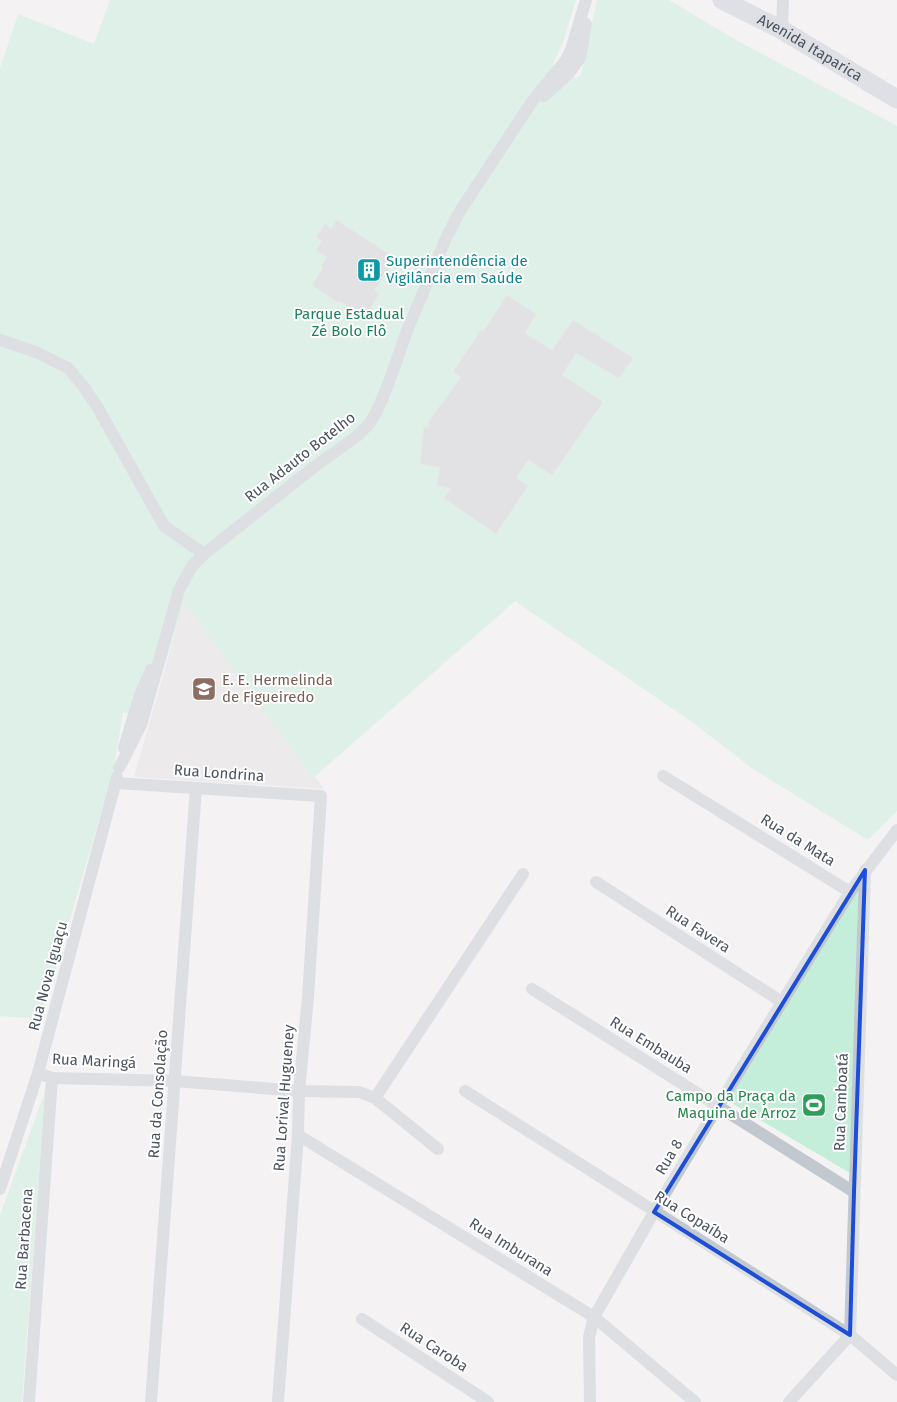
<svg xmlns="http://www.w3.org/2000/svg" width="897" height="1402" font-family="'Fira Sans',sans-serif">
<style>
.education{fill:#e2e1e1}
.green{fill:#c4eeda}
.building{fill:#ccced4;stroke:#d7d8dd}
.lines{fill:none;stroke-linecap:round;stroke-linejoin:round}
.street{stroke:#c1c8d0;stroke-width:12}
.secondary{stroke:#c4cbd7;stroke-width:19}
.marked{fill:none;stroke:#1d4ed8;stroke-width:4;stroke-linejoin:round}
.labels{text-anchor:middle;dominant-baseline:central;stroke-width:4;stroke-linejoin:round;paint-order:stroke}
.street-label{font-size:15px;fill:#4b535f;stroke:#fff}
.culture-label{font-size:15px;fill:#0d838f;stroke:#fff;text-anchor:start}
.park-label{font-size:15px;fill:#1d7f5a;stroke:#fff}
.education-label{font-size:15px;fill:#785e54;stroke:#fff;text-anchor:start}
.leisure-label{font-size:15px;fill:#27864d;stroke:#fff;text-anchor:end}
</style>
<rect width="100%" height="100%" fill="#f4f2f2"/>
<polygon class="education" points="184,601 324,789 134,777"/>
<g class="green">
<polygon points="110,0 576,0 563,42 553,65 576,78 581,75 597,0 669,0 736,40 897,126 897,811 868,840 753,769 692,722 515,601 313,778 184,602 148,720 123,712 114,768 41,1019 0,1016 0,68 18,14 94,44"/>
<polygon points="858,889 855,1176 728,1101"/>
<polygon points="45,1092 22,1402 0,1402 0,1215"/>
</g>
<g class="building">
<polygon points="336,220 395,258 374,291 379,294 364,318 340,301 339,303 312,285 323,268 321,266 327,257 316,250 322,241 316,237 325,224 331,229"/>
<polygon points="507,295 536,314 525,333 552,350 573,320 633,358 619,378 576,353 562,375 603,402 552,475 528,460 516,478 528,486 496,534 444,498 451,488 437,486 440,467 420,464 424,427 428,428 429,421 461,377 453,372 481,330 484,331"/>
</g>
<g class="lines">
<g class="street">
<polyline points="782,30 783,0"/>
<polyline points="544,96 569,73 580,58 586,24"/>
<polyline points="0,340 36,352 68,368 84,387 98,408 164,526 204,554"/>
<polyline points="124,748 140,695 151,670"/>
<polyline points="119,768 141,725 179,590 192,566 204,554 314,467 357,436 370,423 377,411 389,382 408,328 447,236 460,211 533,100 566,60 571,50 586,0"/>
<polyline points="663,776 850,892"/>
<polyline points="116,783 321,796 308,997 299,1091 298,1135 278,1402"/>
<polyline points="596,882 782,1002"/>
<polyline points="532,989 854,1192"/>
<polyline points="38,1073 52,1078 175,1081 299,1091 359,1092 375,1098 438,1149"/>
<polyline points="465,1091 850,1335 897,1375"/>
<polyline points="375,1098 523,874"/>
<polyline points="298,1135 594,1317 695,1402"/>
<polyline points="0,1189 38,1073 117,777"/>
<polyline points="362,1319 488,1402"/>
<polyline points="850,1335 865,870"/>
<polyline points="29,1402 52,1078"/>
<polyline points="151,1402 196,788"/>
<polyline points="590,1402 589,1337 594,1317 654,1212 718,1106 850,892 897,830"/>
<polyline points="789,1402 850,1335"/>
</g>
<path class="secondary" id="s1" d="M722,0L782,30L897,99"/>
</g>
<path d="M0 0H897V1402H0ZM865,870L854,1192L850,1335L654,1212Z" fill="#f4f2f2" fill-opacity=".55" fill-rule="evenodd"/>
<path class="marked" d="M865,870L854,1192L850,1335L654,1212Z"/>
<defs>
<symbol id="building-square" viewBox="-11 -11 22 22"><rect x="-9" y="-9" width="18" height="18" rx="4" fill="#0f9aa8" stroke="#fff"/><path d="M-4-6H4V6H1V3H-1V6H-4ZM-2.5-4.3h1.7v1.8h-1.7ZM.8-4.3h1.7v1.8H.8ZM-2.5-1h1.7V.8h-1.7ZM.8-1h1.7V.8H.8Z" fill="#fff"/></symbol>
<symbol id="school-square" viewBox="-11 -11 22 22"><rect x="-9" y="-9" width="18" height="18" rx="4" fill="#8d6e63" stroke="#fff"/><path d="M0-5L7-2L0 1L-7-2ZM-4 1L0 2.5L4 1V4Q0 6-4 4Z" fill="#fff"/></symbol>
<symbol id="stadium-square" viewBox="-11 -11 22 22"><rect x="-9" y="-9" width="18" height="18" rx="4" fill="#2e9e5b" stroke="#fff"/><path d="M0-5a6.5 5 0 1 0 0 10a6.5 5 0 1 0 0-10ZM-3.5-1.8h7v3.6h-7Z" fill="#fff"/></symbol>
</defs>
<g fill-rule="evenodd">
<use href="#building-square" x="355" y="256" width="28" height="28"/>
<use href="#school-square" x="190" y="675" width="28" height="28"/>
<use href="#stadium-square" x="800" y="1091" width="28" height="28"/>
</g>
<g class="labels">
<g class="street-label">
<text stroke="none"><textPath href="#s1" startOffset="100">Avenida Itaparica</textPath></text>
<text transform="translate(300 457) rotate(-38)">Rua Adauto Botelho</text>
<text transform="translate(219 773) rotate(4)">Rua Londrina</text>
<text transform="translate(798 840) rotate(32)">Rua da Mata</text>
<text transform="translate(698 929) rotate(33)">Rua Favera</text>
<text transform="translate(48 976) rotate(-75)">Rua Nova Iguaçu</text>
<text transform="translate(651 1045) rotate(32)">Rua Embauba</text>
<text transform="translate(94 1061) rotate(3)">Rua Maringá</text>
<text transform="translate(158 1094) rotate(-86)">Rua da Consolação</text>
<text transform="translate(284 1098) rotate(-86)">Rua Lorival Hugueney</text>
<text transform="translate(841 1102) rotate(-88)">Rua Camboatá</text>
<text transform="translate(669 1157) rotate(-59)">Rua 8</text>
<text transform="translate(692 1217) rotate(32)">Rua Copaíba</text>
<text transform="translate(24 1239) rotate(-86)">Rua Barbacena</text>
<text transform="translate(511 1247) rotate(32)">Rua Imburana</text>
<text transform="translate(434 1347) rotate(33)">Rua Caroba</text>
</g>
<g class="culture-label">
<text x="386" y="261">Superintendência de<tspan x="386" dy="17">Vigilância em Saúde</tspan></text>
</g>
<g class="park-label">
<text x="349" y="314">Parque Estadual<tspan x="349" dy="17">Zé Bolo Flô</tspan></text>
</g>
<g class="education-label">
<text x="222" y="680">E. E. Hermelinda<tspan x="222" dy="17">de Figueiredo</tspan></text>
</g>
<g class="leisure-label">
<text x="796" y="1096">Campo da Praça da<tspan x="796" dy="17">Maquina de Arroz</tspan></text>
</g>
</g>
</svg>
